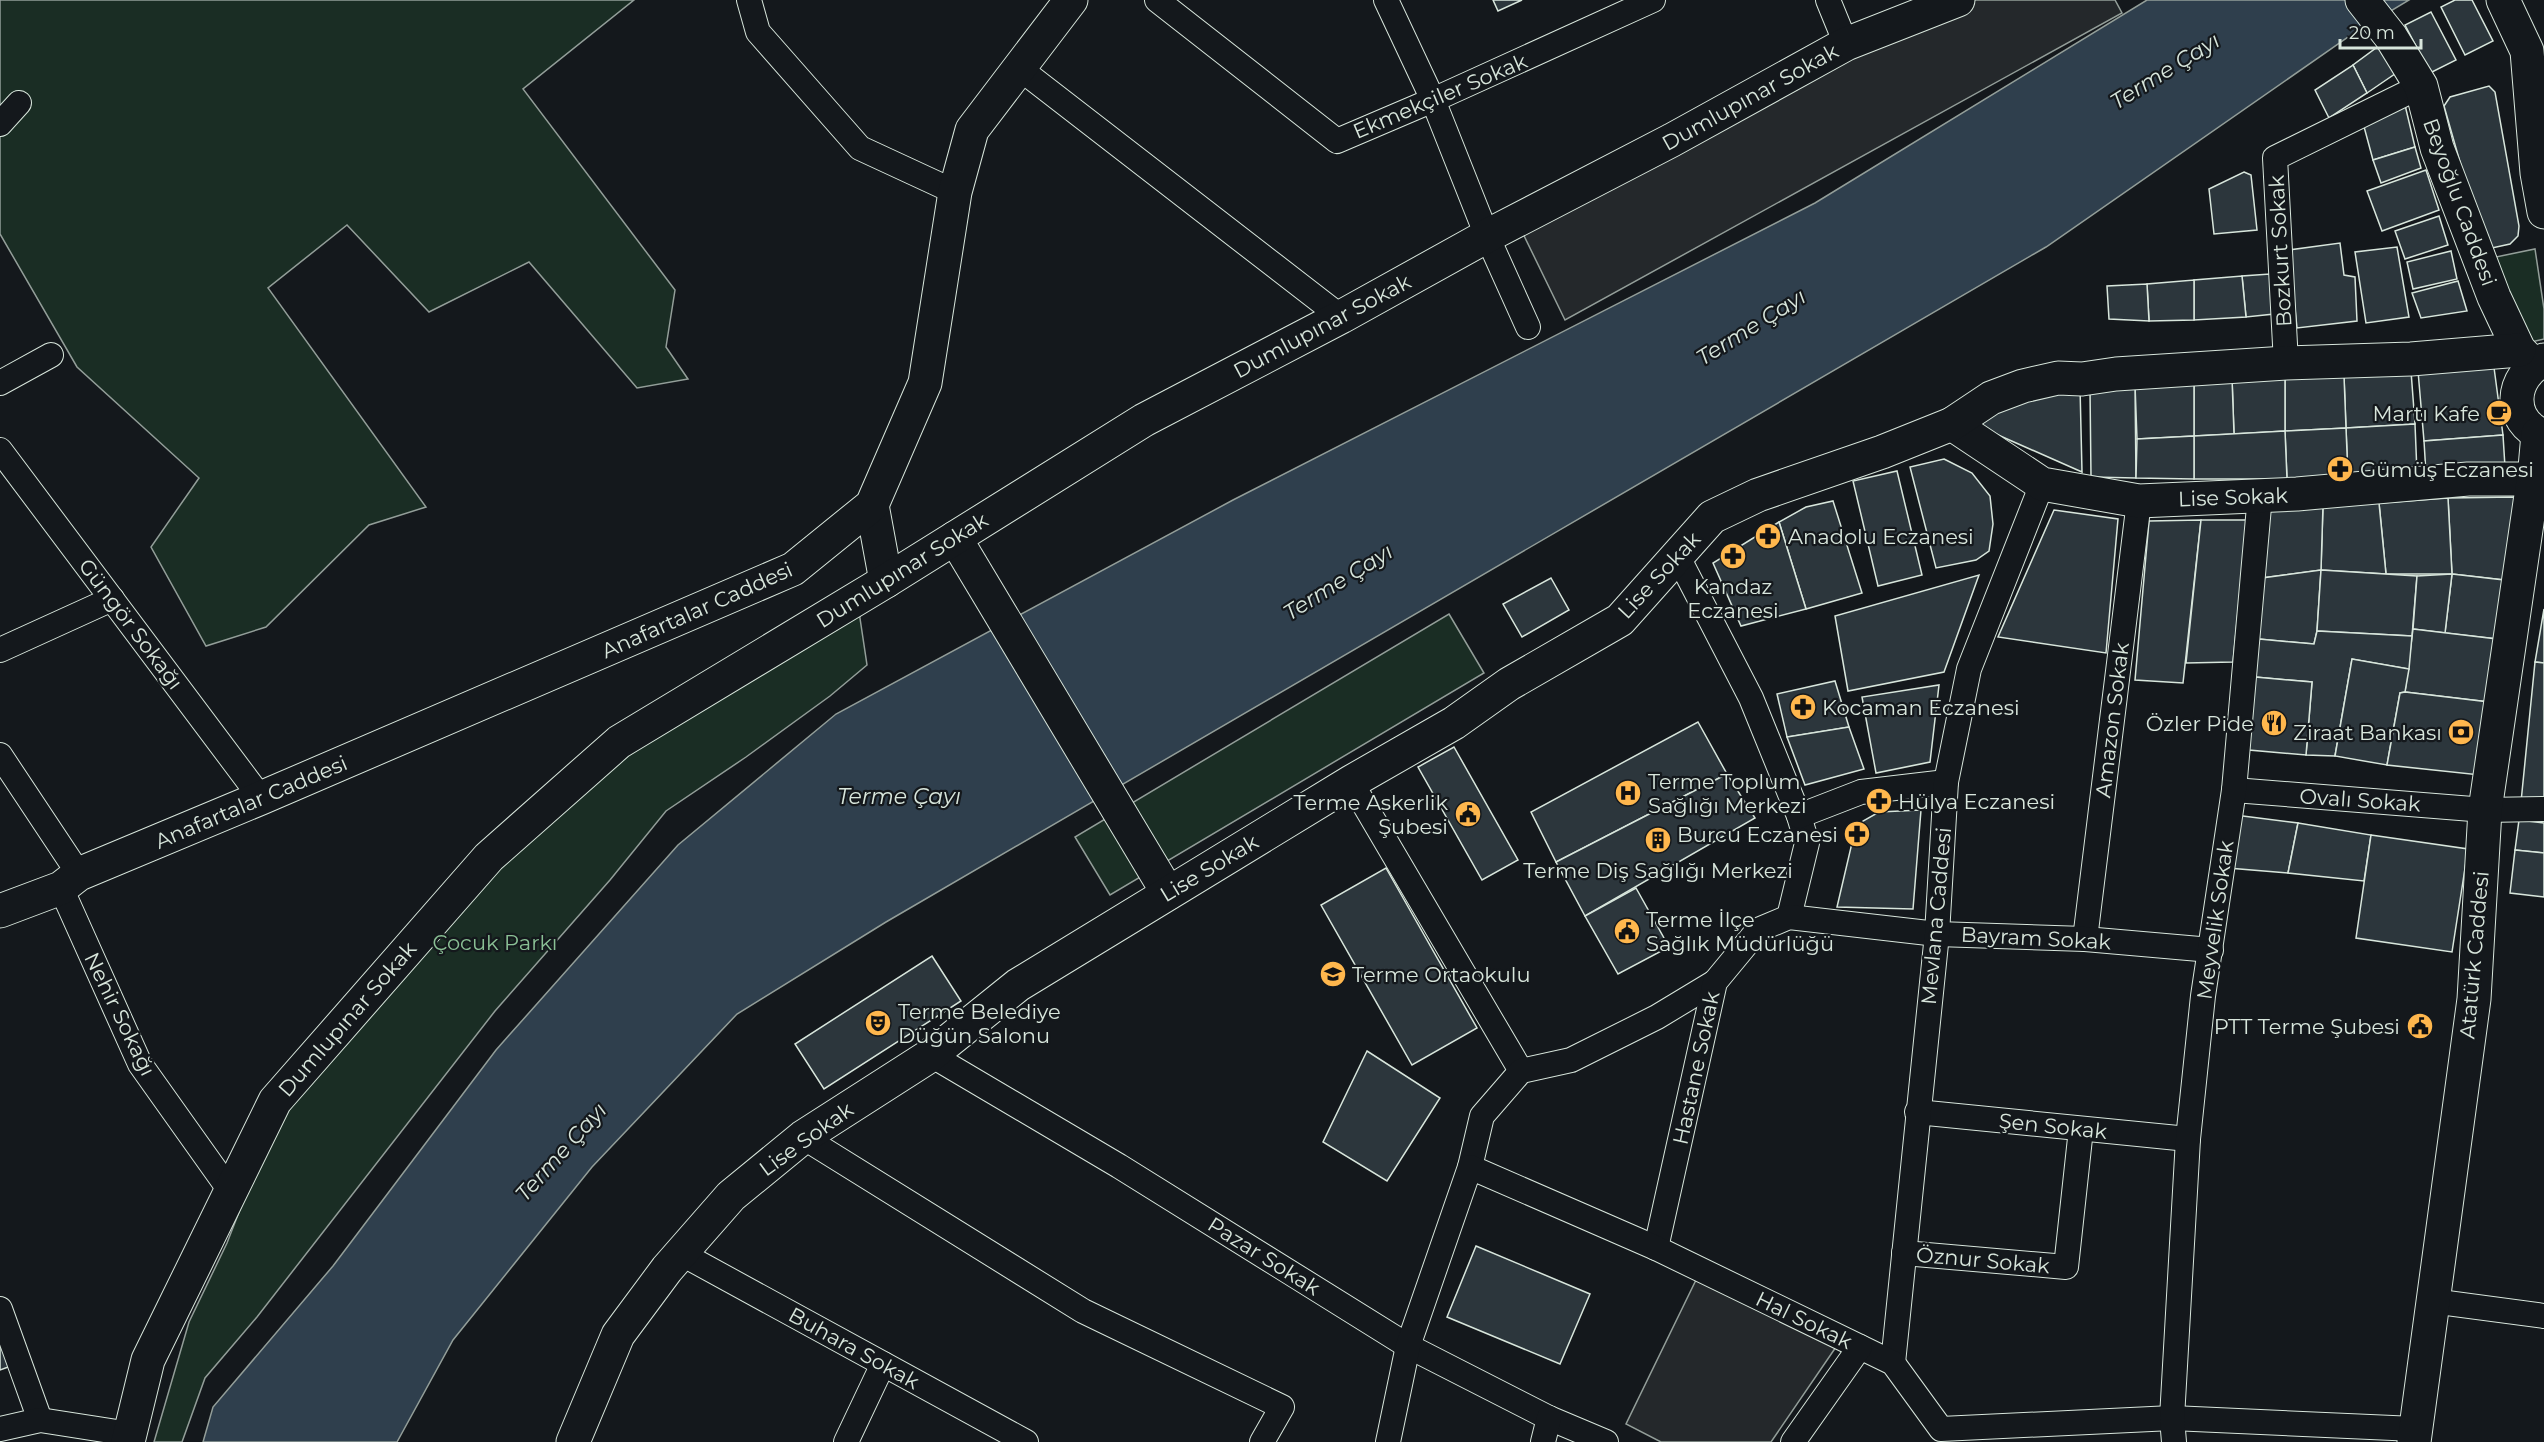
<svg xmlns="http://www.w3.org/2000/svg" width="2544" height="1442" font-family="Montserrat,sans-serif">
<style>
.green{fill:#1a2d24;stroke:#939e99;stroke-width:1.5}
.parking{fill:#24282b;stroke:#939e99;stroke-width:1.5}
.water{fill:#2f3f4d;stroke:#939e99;stroke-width:1.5}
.building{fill:#2c363c;stroke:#d8e6dc;stroke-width:1.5}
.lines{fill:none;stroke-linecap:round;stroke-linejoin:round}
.street-casing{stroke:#d8e6dc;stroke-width:26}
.secondary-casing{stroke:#d8e6dc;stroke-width:35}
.street{stroke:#14181c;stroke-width:24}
.secondary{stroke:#14181c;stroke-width:33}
.labels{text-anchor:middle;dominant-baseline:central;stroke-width:4.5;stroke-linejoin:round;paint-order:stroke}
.street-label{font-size:21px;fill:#d8e6dc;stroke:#14181c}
.poi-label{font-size:21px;fill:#d8e6dc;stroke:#14181c;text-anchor:start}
.park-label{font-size:21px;fill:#8ac095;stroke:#14181c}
.water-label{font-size:22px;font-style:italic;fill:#d8e6dc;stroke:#14181c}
</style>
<rect width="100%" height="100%" fill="#14181c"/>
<g class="green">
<polygon points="0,0 634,0 523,89 675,290 666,347 688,379 637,388 529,262 429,312 347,225 268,288 426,507 369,525 266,627 206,646 151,547 199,478 77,367 0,234"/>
<polygon points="2535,249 2544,309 2544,339 2522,344 2491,258"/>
<polygon points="855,585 867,665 830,696 746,757 666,811 610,880 495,1011 257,1317 205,1378 182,1442 154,1442 189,1322 227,1243 267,1140 324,1062 542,821"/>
<polygon points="1449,614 1484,673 1110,895 1075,837"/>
</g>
<g class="parking">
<polygon points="1917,0 2115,0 2122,13 1565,320 1512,211"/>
<polygon points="1696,1280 1836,1347 1771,1442 1661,1442 1626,1424"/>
</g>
<polygon class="water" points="2147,0 2409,0 2354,33 2046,247 886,922 737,1014 592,1167 453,1340 397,1442 203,1442 213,1407 333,1266 496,1050 678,845 836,714 1233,500 1815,203"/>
<g class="building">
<polygon points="1493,0 1522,0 1498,11"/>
<polygon points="2455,0 2472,0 2493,41 2465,55 2441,7"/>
<polygon points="2431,12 2456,60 2430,73 2405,25"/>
<polygon points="2391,37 2405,67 2367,93 2353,65"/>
<polygon points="2353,65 2367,93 2329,118 2315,90"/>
<polygon points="2489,86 2495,92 2519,226 2518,236 2510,244 2492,248 2481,236 2444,106 2450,97"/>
<polygon points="2405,105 2415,147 2373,160 2363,123"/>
<polygon points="2415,147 2421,168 2381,183 2373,160"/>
<polygon points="2426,170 2439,210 2382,231 2367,191"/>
<polygon points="2244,172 2251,175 2257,230 2214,234 2209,189"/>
<polygon points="2439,216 2448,245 2405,259 2395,231"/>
<polygon points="2340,243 2344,275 2355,277 2357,321 2297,328 2289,250"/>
<polygon points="2397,247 2409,317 2366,323 2355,252"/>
<polygon points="2451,251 2457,279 2413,289 2407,262"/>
<polygon points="2270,274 2274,314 2246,317 2242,276"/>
<polygon points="2242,276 2246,317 2194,320 2194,280"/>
<polygon points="2194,280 2194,320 2149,321 2147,284"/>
<polygon points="2458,281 2467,311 2421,318 2412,293"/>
<polygon points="2147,284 2149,321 2109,319 2107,286"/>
<polygon points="2493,360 2503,435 2424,441 2418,371"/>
<polygon points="2411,371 2415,424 2346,428 2344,376"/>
<polygon points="2344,376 2346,428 2285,431 2285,377"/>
<polygon points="2285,377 2285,431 2234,434 2232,378"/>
<polygon points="2232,378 2234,434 2194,436 2194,381"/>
<polygon points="2194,381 2194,436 2137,439 2135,385"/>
<polygon points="2135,385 2136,478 2091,477 2090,390"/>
<polygon points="2080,387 2082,472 1980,427 1988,409"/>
<polygon points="2415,424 2417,473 2348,477 2346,428"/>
<polygon points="2346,428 2348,477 2287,479 2285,431"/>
<polygon points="2285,431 2287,479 2194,479 2194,436"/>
<polygon points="2503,435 2505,467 2426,474 2424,441"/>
<polygon points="2194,436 2194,479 2136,478 2137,439"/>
<polygon points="1944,459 1972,473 1990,496 1993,524 1989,551 1976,560 1936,568 1910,467"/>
<polygon points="1897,471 1922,575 1878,586 1853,481"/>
<polygon points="2515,497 2504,580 2452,574 2448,498"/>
<polygon points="2448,498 2452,574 2386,574 2379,503"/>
<polygon points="1833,501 1862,593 1806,609 1779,522 1806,507"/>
<polygon points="2379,503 2386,574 2321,570 2323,505"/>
<polygon points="2323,505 2321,570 2262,578 2270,508"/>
<polygon points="2054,510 2118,519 2106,653 1998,637"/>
<polygon points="2201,520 2183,683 2135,680 2149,521"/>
<polygon points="2201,520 2247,520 2233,662 2186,663"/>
<polygon points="1779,522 1806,609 1741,626 1713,563"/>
<polygon points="2321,570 2317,631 2314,644 2259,639 2262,578"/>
<polygon points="2321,570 2417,576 2412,636 2317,631"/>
<polygon points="2452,574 2504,580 2497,639 2445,633"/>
<polygon points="2452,574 2445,633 2413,629 2417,576"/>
<polygon points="1979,575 1944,672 1848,691 1835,616"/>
<polygon points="1551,578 1569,610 1522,637 1503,604"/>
<polygon points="2544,609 2544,663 2535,662"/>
<polygon points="2413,629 2497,639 2489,702 2405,692"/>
<polygon points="2317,631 2412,636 2409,669 2352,659 2335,756 2306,755 2312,682 2255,677 2259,639 2314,644"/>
<polygon points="2352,659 2409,669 2405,692 2400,693 2387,765 2335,756"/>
<polygon points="2535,662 2544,663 2544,804 2521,802"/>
<polygon points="2255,677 2312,682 2306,755 2249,750"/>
<polygon points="1835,681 1849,727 1787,737 1777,694"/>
<polygon points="1939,685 1930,762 1876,773 1862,697"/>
<polygon points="2405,692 2489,702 2480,775 2387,765 2400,693"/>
<polygon points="1698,722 1727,774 1556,862 1531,812"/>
<polygon points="1849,727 1864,769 1805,785 1787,737"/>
<polygon points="1454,747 1518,860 1482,880 1418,767"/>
<polygon points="1727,774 1755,818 1585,916 1556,862"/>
<polygon points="1921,810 1913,909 1837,907 1855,830 1863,821 1879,812"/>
<polygon points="2235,815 2298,823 2288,873 2228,868"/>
<polygon points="2519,820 2544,823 2544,853 2515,850"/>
<polygon points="2298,823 2371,835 2364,881 2288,873"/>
<polygon points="2371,835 2468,849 2452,952 2356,938"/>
<polygon points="2515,850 2544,853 2544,897 2510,893"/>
<polygon points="1386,868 1477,1028 1412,1065 1321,905"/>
<polygon points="1636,888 1669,947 1618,974 1585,916"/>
<polygon points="932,956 961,1001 824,1089 795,1044"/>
<polygon points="1367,1051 1440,1098 1387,1181 1323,1142"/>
<polygon points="1476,1246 1590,1294 1560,1364 1447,1317"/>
<polygon points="0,1331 11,1366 0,1370"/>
</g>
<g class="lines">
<defs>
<g id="street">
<polyline points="749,0 758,32 860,148 955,192"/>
<polyline points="1157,0 1337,141 1433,100 1653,0"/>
<polyline points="1386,0 1433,100 1487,236 1528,327"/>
<polyline points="1828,0 1846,44"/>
<polyline points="1019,68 1341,317"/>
<polyline points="0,124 19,103"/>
<polyline points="2286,363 2275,158 2421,86"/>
<polyline points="0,383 51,355"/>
<polyline points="0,450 261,798"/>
<polyline points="1678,557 1751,698 1799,816 1807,843 1789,917"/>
<polyline points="0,650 112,599"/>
<polyline points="0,755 79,874"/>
<polyline points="1351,782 1521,1071"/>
<polyline points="2234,790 2485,810 2544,809"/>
<polyline points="1799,816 1861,792 1946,782"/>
<polyline points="61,888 140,1064 231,1192"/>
<polyline points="2085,939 2139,501"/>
<polyline points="931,1055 1119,1166 1408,1346 1549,1418 1606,1442"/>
<polyline points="1917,1112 2188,1139"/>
<polyline points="803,1137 1083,1311 1282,1407 1262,1442"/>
<polyline points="1470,1167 1482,1116 1521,1071 1571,1060 1657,1017 1715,982"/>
<polyline points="1656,1248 1715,982 1758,930 1789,917 1937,934 2085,939 2211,950"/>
<polyline points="1904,1253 2066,1267 2081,1129"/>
<polyline points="682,1254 1026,1442"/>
<polyline points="2432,1301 2544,1316"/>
<polyline points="0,1309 40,1420"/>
<polyline points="1893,1363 1937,934 1946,782 1969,669 2042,484"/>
<polyline points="0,1429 40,1420 130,1434"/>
<polyline points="846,1442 883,1364"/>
<polyline points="1388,1442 1408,1346 1470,1167 1656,1248 1893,1363 1941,1429 2172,1418 2415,1429"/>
<polyline points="1543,1442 1549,1418"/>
<polyline points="1793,1442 1860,1347"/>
<polyline points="2174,1442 2172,1418 2188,1139 2203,996 2234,790 2260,495"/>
</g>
<g id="secondary">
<polyline points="2362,0 2391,37 2421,86 2437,148 2494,297 2519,350 2533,364"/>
<polyline points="2503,0 2527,51 2537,173 2544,212"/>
<path d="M2544,360C2510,376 2506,421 2544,436"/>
<polyline points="1952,424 2042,484 2139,501 2297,494 2468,479 2533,479"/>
<polyline points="872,505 886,581"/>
<polyline points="955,538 1168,893"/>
<polyline points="0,911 61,888 79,874 261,798 793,569 872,505 925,383 955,192 972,130 1071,0"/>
<polyline points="128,1442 148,1360 275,1101 489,857 619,742 886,581 1144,420 1341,317 1487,236 1672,140 1846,44 1958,0"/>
<polyline points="573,1442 618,1335 667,1269 731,1196 803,1137 931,1055 1018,985 1351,782 1454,723 1509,684 1620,620 1712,517 1758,495 1882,452 1952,424 1991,398 2023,386 2058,378 2082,379 2116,374 2286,363 2411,359 2519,350"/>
<polyline points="2414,1442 2474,999 2485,810 2535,468 2538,434"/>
</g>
</defs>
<use href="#street" class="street-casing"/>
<use href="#secondary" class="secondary-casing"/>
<use href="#street" class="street"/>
<use href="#secondary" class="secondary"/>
</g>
<defs>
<symbol id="cafe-disc" viewBox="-11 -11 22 22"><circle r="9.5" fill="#ffb74d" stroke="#14181c"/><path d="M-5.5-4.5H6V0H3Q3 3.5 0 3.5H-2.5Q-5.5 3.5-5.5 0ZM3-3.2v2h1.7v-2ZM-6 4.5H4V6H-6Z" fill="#111"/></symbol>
<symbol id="pharmacy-disc" viewBox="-11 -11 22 22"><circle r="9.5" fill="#ffb74d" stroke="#14181c"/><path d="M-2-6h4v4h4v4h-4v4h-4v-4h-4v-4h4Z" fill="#111"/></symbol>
<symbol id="restaurant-disc" viewBox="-11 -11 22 22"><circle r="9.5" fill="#ffb74d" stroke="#14181c"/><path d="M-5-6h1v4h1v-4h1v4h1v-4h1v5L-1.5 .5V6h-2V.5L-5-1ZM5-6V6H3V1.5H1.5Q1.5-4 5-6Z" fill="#111"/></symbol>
<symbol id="bank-disc" viewBox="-11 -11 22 22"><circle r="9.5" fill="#ffb74d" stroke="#14181c"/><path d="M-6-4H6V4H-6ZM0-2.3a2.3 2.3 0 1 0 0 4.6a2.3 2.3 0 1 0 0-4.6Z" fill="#111"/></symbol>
<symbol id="hospital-disc" viewBox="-11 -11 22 22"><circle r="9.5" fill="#ffb74d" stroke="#14181c"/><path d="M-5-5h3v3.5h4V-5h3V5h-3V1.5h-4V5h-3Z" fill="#111"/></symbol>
<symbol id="civic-disc" viewBox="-11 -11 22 22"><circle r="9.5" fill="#ffb74d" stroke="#14181c"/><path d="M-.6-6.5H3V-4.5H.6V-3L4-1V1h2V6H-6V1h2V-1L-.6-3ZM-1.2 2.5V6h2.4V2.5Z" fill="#111"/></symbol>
<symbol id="building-disc" viewBox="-11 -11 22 22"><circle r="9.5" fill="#ffb74d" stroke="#14181c"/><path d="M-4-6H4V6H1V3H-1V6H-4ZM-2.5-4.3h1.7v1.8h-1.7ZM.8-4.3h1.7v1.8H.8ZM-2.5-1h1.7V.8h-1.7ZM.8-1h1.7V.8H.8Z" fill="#111"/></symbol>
<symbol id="school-disc" viewBox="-11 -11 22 22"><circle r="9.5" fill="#ffb74d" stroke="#14181c"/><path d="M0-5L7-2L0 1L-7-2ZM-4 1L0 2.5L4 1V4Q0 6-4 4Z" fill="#111"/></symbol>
<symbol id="theatre-disc" viewBox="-11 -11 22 22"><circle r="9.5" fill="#ffb74d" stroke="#14181c"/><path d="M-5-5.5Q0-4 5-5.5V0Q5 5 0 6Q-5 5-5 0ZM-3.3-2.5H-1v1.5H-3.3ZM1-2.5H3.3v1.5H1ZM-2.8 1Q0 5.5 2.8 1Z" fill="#111"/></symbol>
</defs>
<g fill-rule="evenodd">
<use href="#cafe-disc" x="2484" y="398" width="30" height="30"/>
<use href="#pharmacy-disc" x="2325" y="454" width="30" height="30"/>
<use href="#pharmacy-disc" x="1753" y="521" width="30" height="30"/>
<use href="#pharmacy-disc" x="1718" y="541" width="30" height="30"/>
<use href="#pharmacy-disc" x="1788" y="692" width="30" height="30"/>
<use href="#restaurant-disc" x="2259" y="708" width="30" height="30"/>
<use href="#bank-disc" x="2446" y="717" width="30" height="30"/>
<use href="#hospital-disc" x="1613" y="778" width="30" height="30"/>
<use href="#pharmacy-disc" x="1864" y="786" width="30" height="30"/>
<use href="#civic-disc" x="1453" y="799" width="30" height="30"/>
<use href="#pharmacy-disc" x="1842" y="819" width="30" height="30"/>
<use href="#building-disc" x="1643" y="825" width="30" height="30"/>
<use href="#civic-disc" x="1612" y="916" width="30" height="30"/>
<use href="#school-disc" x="1318" y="959" width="30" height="30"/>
<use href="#theatre-disc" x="863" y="1008" width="30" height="30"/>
<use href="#civic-disc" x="2405" y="1011" width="30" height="30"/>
</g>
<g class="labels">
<g class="street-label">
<text transform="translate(1440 96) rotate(-23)">Ekmekçiler Sokak</text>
<text transform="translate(1750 97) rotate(-29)">Dumlupınar Sokak</text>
<text transform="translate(2460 202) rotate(70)">Beyoğlu Caddesi</text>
<text transform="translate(2280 251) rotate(-93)">Bozkurt Sokak</text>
<text transform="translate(1322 326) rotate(-28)">Dumlupınar Sokak</text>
<text transform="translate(2233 497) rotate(-2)">Lise Sokak</text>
<text transform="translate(902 570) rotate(-32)">Dumlupınar Sokak</text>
<text transform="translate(1659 575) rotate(-47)">Lise Sokak</text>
<text transform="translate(697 610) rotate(-24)">Anafartalar Caddesi</text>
<text transform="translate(131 624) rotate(53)">Güngör Sokağı</text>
<text transform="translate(2112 720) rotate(-83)">Amazon Sokak</text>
<text transform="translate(2360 800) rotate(4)">Ovalı Sokak</text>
<text transform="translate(251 802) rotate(-23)">Anafartalar Caddesi</text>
<text transform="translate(1209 868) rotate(-31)">Lise Sokak</text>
<text transform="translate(1936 916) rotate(-85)">Mevlana Caddesi</text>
<text transform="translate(2215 920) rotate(-82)">Meyvelik Sokak</text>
<text transform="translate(2036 938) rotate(3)">Bayram Sokak</text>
<text transform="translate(2474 955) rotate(-85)">Atatürk Caddesi</text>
<text transform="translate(120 1014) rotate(64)">Nehir Sokağı</text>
<text transform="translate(347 1019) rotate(-49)">Dumlupınar Sokak</text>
<text transform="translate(1696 1068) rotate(-78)">Hastane Sokak</text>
<text transform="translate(2053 1126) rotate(6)">Şen Sokak</text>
<text transform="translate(806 1139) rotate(-36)">Lise Sokak</text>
<text transform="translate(1264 1256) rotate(32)">Pazar Sokak</text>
<text transform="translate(1983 1260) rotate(5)">Öznur Sokak</text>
<text transform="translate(1804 1320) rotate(26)">Hal Sokak</text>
<text transform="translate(854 1348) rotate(29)">Buhara Sokak</text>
</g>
<g class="poi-label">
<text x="2480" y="413" text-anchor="end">Martı Kafe</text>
<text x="2360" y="469">Gümüş Eczanesi</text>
<text x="1788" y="536">Anadolu Eczanesi</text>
<text x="1733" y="586" text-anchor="middle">Kandaz<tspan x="1733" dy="24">Eczanesi</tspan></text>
<text x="1822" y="707">Kocaman Eczanesi</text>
<text x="2254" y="723" text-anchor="end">Özler Pide</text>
<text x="2442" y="732" text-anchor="end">Ziraat Bankası</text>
<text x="1648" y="781">Terme Toplum<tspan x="1648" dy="24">Sağlığı Merkezi</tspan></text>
<text x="1898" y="801">Hülya Eczanesi</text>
<text x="1448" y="802" text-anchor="end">Terme Askerlik<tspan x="1448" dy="24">Şubesi</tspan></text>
<text x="1838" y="834" text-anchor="end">Burcu Eczanesi</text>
<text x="1658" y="870" text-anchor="middle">Terme Diş Sağlığı Merkezi</text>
<text x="1646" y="919">Terme İlçe<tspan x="1646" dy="24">Sağlık Müdürlüğü</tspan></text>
<text x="1352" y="974">Terme Ortaokulu</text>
<text x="898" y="1011">Terme Belediye<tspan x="898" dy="24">Düğün Salonu</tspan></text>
<text x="2400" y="1026" text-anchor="end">PTT Terme Şubesi</text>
</g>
<g class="park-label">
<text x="495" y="942">Çocuk Parkı</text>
</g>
<g class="water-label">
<text transform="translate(2165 71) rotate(-32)">Terme Çayı</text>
<text transform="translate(1751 327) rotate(-32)">Terme Çayı</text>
<text transform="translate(1338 582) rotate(-32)">Terme Çayı</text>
<text x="899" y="796">Terme Çayı</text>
<text transform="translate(561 1152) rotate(-48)">Terme Çayı</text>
</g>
</g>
<path d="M2340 39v9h81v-9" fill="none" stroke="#d8e6dc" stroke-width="3"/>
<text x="2349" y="39" font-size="18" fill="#d8e6dc" stroke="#14181c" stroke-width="4.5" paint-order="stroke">20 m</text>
</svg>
